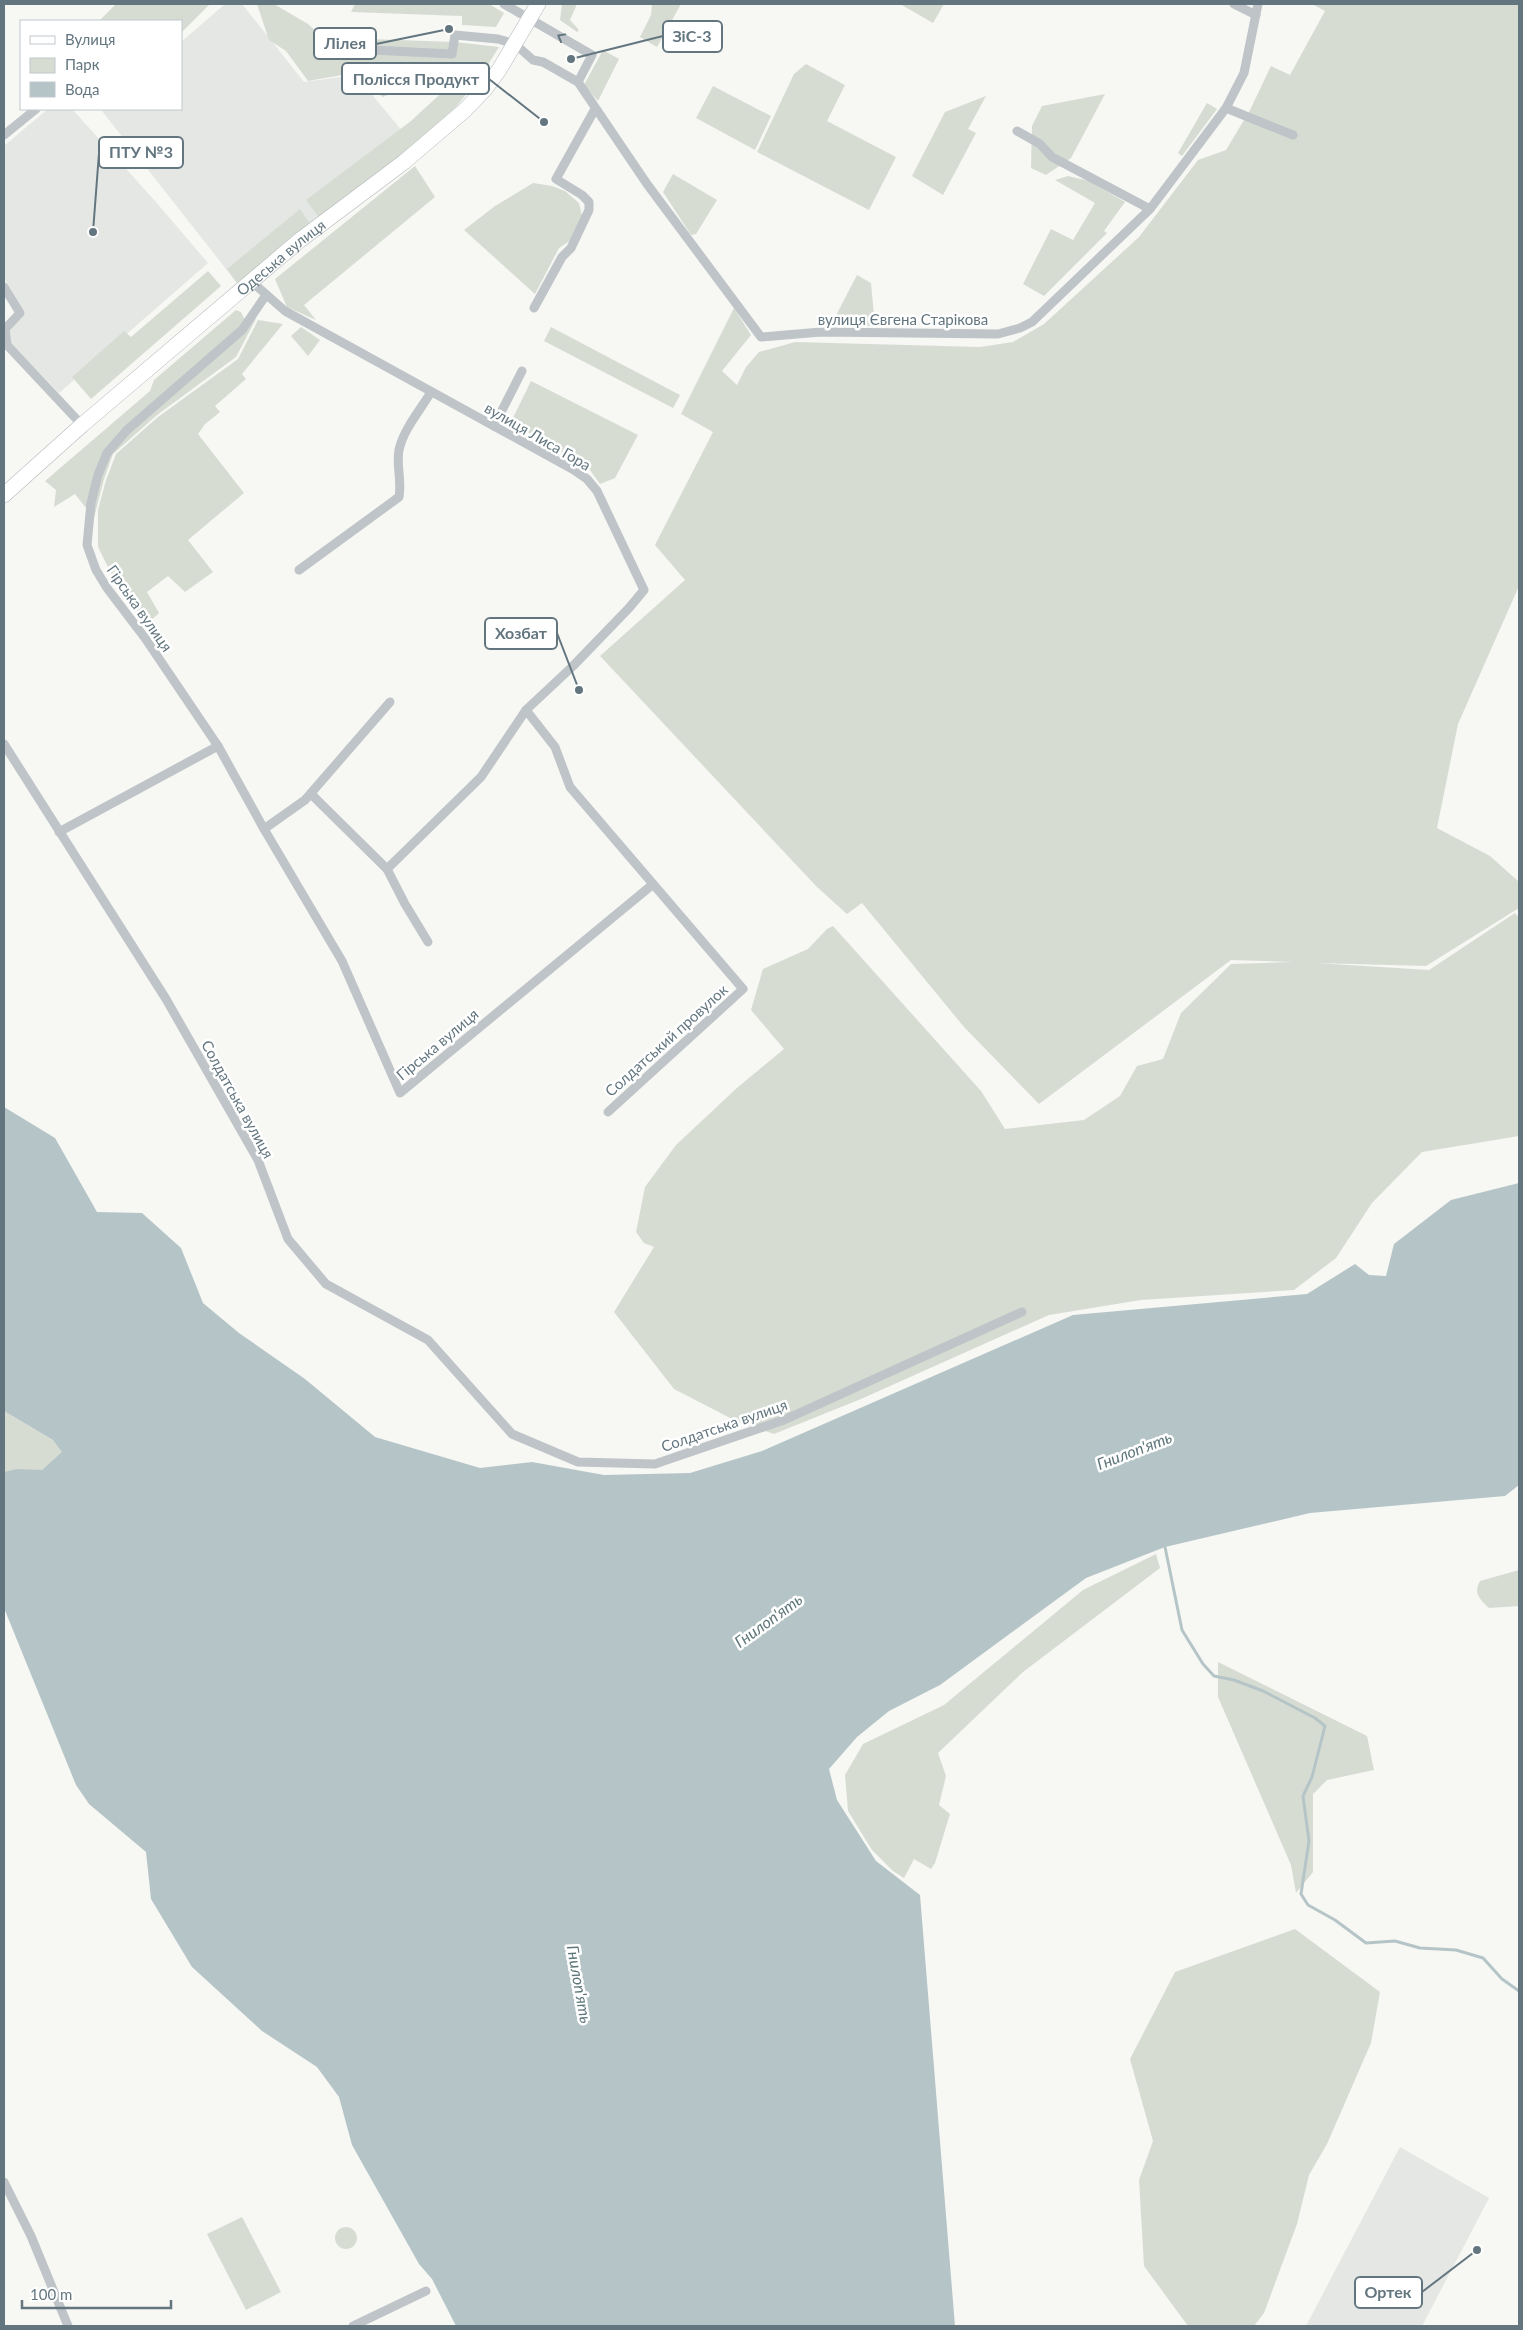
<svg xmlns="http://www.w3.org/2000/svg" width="1523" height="2330" font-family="Lato,sans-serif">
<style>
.built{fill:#e5e7e5}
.green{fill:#d7dcd3}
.water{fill:#b5c5c7}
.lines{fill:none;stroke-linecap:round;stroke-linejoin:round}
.stream{stroke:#b5c5c7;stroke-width:3}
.primary-casing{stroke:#b2b8bb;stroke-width:16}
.street{stroke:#bec4c7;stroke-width:9}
.primary{stroke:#fff;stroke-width:15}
.oneway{stroke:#63767f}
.labels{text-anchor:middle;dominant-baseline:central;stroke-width:5;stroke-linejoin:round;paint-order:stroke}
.street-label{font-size:15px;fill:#63767f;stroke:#fff}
.water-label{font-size:16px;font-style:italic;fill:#5e767a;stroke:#fff}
.leader{fill:none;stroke:#63767f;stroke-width:2}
.callout-dot{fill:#63767f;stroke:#fff;stroke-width:2}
.callout{fill:#fff;stroke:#63767f;stroke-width:2}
.callout-label{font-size:16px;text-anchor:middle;font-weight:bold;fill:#63767f}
</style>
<rect width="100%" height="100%" fill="#f7f7f4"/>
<g class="built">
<polygon points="225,4 242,4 304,82 348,76 369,91 413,144 398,158 237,283 102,111 105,109 181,109 181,42"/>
<polygon points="48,109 72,109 155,201 208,263 59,393 10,342 9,330 25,313 4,278 4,146"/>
<polygon points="1400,2147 1489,2198 1422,2326 1306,2326"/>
</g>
<g class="green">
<polygon points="116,4 210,4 181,33 181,21 99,21"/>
<polygon points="257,4 274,4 308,24 320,35 339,38 455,42 499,47 482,74 456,107 398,158 320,219 306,200 411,121 449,86 435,73 383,97 348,74 308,81 286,51 269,40"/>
<polygon points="355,4 489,4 504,13 496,27 462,25 462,16 351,12"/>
<polygon points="562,4 577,4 570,20 579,30 577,32 560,20"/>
<polygon points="652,4 681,4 657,47 640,37 651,15"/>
<polygon points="900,4 944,4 933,23"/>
<polygon points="1312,4 1519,4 1519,586 1458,724 1437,828 1490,856 1518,881 1519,908 1426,966 1316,963 1429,970 1515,913 1519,918 1519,1136 1422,1152 1372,1203 1336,1258 1294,1290 1141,1300 1049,1315 861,1399 774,1434 736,1421 674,1389 614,1312 654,1247 644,1243 636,1232 645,1187 676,1145 738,1087 784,1049 751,1010 763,969 808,949 827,929 833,926 981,1091 1005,1129 1084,1120 1120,1096 1137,1066 1163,1059 1181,1013 1231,964 1293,962 1231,960 1039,1104 964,1027 862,903 847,914 817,887 600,656 685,580 655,545 713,432 681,414 734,308 751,335 722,371 737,385 746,367 759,352 795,342 980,347 1013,342 1044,324 1139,237 1198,160 1226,150 1250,110 1271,66 1290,75 1325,11"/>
<polygon points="603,50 619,59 598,101 584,85"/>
<polygon points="806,64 845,85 827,121 896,157 869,210 757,152 794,74"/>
<polygon points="713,86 771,116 755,150 696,118"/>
<polygon points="1105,94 1071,158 1046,175 1031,168 1032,126 1042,106"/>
<polygon points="986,96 968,129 976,133 943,195 912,176 945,112"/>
<polygon points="1207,103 1217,109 1182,156 1178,153"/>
<polygon points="415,166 435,197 304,305 316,320 287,307 275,279"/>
<polygon points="673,174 717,200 696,234 691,235 663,192"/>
<polygon points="1068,176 1089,181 1125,202 1104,231 1107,233 1044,296 1023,284 1051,229 1073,240 1095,203 1055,180"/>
<polygon points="533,183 552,186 565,191 579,203 582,216 571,240 559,248 535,294 464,230 495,206"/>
<polygon points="300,209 311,225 237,283 227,269"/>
<polygon points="208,271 221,286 91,399 72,377 124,331 131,337"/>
<polygon points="857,275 871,283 875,326 831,325"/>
<polygon points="236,310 241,312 244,318 256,319 236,357 157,415 113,454 104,479 94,518 75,494 54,507 56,490 45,481 150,391 154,380"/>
<polygon points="258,320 283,324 242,374 246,379 215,406 220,412 205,424 198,434 244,493 188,540 213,572 185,592 168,576 147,592 159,613 147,624 115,581 98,547 98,510 106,480 116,454 158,417 238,359"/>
<polygon points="301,327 320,340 308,356 291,336"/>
<polygon points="551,327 680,395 673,408 544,341"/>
<polygon points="531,381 638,435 615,478 600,484 590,470 511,422"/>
<polygon points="4,1411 53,1440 63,1452 42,1470 4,1472"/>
<polygon points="1156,1554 1160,1568 1023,1672 938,1753 946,1776 939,1805 950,1814 935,1863 931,1869 914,1859 904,1878 893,1871 872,1850 848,1811 845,1775 863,1744 944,1705 1083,1590"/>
<path d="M1519,1570V1606L1489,1608C1480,1600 1473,1593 1480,1581Z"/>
<polygon points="1218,1662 1367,1736 1374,1770 1327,1780 1313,1794 1313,1872 1296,1893 1291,1865 1218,1697"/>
<polygon points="1295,1929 1380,1992 1371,2043 1327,2144 1309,2175 1297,2224 1264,2313 1254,2326 1188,2326 1144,2266 1139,2180 1153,2141 1130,2059 1175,1972"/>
<polygon points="242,2217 281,2292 246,2310 207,2234"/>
<circle cx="346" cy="2238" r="11"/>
</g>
<polygon class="water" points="4,1107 55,1138 97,1212 142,1213 181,1248 203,1303 239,1333 305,1379 375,1437 480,1468 532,1462 604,1475 690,1473 762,1451 1073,1315 1307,1294 1355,1264 1369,1275 1386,1276 1394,1244 1451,1200 1519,1183 1519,1485 1505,1496 1310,1513 1165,1547 1086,1578 940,1685 889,1711 857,1737 829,1769 837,1800 876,1861 920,1895 955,2326 456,2326 432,2279 419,2264 352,2145 339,2097 317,2067 262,2031 192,1967 151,1899 146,1852 89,1804 76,1785 4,1608 4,1472 17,1469 42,1470 62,1452 53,1440 4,1411"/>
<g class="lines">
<polyline class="stream" points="1165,1547 1182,1630 1203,1664 1214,1676 1234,1680 1263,1691 1315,1718 1325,1726 1312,1777 1303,1796 1309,1841 1301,1894 1308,1905 1335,1920 1366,1943 1395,1941 1420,1948 1456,1950 1483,1958 1502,1979 1519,1991"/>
<defs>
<g id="primary">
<path id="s1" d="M4,495L82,425L300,240L404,162L465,110L485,89L499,70L538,4"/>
</g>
</defs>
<use href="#primary" class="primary-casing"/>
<g class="street">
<polyline points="504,4 592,55 578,82"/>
<polyline points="1234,4 1256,15"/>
<polyline points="352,49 452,54 455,35 498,39 515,44 533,60 543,62 578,82 647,184 761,337 821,332 998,334 1020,328 1032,322 1150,209 1226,108 1244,73 1258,4"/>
<polyline points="1226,108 1293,135"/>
<polyline points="1017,131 1040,144 1052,157 1150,209"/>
<polyline points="4,135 36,109"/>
<polyline points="251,281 285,311 574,470 587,479 597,491 644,590 629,608 573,666 526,710 481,777 387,869"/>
<polyline points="4,287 20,313 5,329 7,345 82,425"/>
<polyline points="266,295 242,330 127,430 107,453 98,475 91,503 87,545 96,570 107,588 145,638 218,746 264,829 342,961 400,1093 652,885"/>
<polyline points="534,308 562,257 571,248 589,210 589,202 582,195 556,179 595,109"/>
<polyline points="494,426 522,371"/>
<path d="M299,570L399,497C402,480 396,465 399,450C403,430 421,409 431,392"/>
<polyline points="526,710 555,747 570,787 743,989 608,1112"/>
<polyline points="4,744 166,999 258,1160 288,1239 326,1284 428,1340 512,1434 578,1462 655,1464 784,1420 1022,1312"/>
<polyline points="311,794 387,869 405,904 428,942"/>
<polyline points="264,829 305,800 390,702"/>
<polyline points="59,832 218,746"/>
<polyline points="4,2182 31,2236 68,2326"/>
<polyline points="353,2326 426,2291"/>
</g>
<use href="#primary" class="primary"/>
</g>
<defs><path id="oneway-chevron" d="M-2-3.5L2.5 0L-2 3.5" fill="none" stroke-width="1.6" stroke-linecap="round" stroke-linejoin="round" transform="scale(1.25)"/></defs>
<use class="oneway" href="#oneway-chevron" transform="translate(561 37) rotate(-151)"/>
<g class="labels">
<g class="street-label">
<text stroke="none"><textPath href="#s1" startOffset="365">Одеська вулиця</textPath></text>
<text x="903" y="319">вулиця Євгена Старікова</text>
<text transform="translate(538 436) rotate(30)">вулиця Лиса Гора</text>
<text transform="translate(140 608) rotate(55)">Гірська вулиця</text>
<text transform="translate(666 1040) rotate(-42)">Солдатський провулок</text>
<text transform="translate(437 1044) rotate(-40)">Гірська вулиця</text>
<text transform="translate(238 1099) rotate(61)">Солдатська вулиця</text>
<text transform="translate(724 1425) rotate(-19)">Солдатська вулиця</text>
</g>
<g class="water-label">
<text transform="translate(1134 1450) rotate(-21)">Гнилоп'ять</text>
<text transform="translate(768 1620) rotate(-36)">Гнилоп'ять</text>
<text transform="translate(580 1984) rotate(80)">Гнилоп'ять</text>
</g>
</g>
<path class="leader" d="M571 59L663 36M449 29L376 44M544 122L489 79M93 232L99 153M579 690L557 633M1477 2250L1422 2292"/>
<g class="callout-dot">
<circle cx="571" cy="59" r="5"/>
<circle cx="449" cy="29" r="5"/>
<circle cx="544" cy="122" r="5"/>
<circle cx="93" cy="232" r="5"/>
<circle cx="579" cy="690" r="5"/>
<circle cx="1477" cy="2250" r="5"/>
</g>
<g class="callout">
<rect x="663" y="21" width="59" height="31" rx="5"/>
<rect x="314" y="28" width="62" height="31" rx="5"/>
<rect x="342" y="63" width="147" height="31" rx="5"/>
<rect x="99" y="137" width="84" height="31" rx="5"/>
<rect x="485" y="618" width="72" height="31" rx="5"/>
<rect x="1355" y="2277" width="67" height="31" rx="5"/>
</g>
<g class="callout-label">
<text x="692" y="42">ЗіС-3</text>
<text x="345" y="49">Лілея</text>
<text x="416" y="85">Полісся Продукт</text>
<text x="141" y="158">ПТУ №3</text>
<text x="521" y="639">Хозбат</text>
<text x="1388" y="2298">Ортек</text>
</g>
<rect width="1523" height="2330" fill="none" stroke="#63767f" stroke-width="10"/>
<rect x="20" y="20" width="162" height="90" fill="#ffffff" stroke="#c1c8cc"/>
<rect x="30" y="36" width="25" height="8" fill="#ffffff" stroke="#c1c8cc"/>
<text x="65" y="45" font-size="15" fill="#63767f">Вулиця</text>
<rect x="30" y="58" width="25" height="15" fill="#d7dcd3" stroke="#c1c8cc"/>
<text x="65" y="70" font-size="15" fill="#63767f">Парк</text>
<rect x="30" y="82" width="25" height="15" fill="#b5c5c7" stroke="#c1c8cc"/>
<text x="65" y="95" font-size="15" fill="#63767f">Вода</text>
<path d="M22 2300v8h149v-8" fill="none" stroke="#63767f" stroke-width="2.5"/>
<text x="30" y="2300" font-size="15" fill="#63767f" stroke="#ffffff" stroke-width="4" paint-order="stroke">100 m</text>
</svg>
